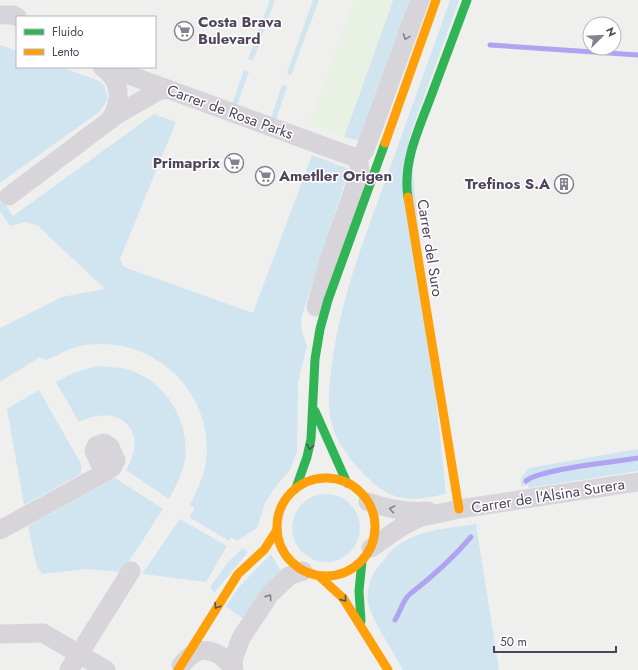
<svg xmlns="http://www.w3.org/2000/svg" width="638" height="670" font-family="Jost,sans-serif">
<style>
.green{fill:#d1e5f0}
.sand{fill:#e9f1e4}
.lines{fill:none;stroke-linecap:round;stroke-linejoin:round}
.stream{stroke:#b1a3f0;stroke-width:5}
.street{stroke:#d8d5da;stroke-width:19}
.fast{stroke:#30b455;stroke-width:9}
.slow{stroke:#ff9f0a;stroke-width:9}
.oneway{stroke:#867e8e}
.oneway2{stroke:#495a5b}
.labels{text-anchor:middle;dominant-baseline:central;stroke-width:3;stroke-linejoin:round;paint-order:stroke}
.poi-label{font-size:15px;font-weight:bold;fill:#4f445c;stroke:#fff;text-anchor:start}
.street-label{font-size:15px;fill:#4f445c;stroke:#fff}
</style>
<rect width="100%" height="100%" fill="#efefee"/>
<g class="green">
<polygon points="270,0 275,0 253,61 248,59"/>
<polygon points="313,0 319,0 291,75 287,73"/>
<polygon points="393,0 411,0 360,141 344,137"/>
<path d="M450,0H459L409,138L446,494C406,502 392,503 362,472C347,456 333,438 330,415C327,398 330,381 332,364C340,300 364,239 386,179C407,119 429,60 450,0Z"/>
<polygon points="0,45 17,51 17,67 61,67 99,81 104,85 108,99 99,112 0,183"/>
<polygon points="244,70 249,72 237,105 232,104"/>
<polygon points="282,85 287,86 276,120 271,118"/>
<path d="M154,114L176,122L120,259L124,267L253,313L312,155L349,169L301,319L302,332L307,346L298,383L297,452L290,470L276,486L265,503L257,528L237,541L231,537L229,541L189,517L195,508L190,505C196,491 204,477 206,462C215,391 151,332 80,346C68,349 58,355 47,360L40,357L0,382V328L62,297L105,289L38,226L26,222L10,226L0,211V197L13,216Z"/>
<path d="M96,366C106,367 117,367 127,369C165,380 190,420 185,459C183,473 176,486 169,499L126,470C150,431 120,402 79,422L56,382L71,374Z"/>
<polygon points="39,390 81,464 81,473 79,475 24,505 7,409"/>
<polygon points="638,449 638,471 529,488 528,485 521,486 521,478 529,468"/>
<polygon points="115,478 163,509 122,572 86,569 42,574 36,564 28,526"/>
<circle cx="326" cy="528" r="34"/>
<polygon points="180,519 227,546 206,582 142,574"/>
<path d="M476,524L499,670H403C394,653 371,619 368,602C366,587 372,573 382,562C386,558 390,552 394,548C416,530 449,528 476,524Z"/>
<polygon points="243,548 248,552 214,593 210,587 228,562"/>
<polygon points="271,554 282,573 244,619 226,607 238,588"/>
</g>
<polygon class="sand" points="354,0 393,0 344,137 309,124"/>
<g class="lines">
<g class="stream">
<polyline points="490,45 638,55"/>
<path d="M526,481C540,469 615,462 638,458"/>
<path d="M395,620C400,613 403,599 410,594C432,577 453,558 471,537"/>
</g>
<g class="street">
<polyline points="0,15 13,15 17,17"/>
<path d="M102,67C122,81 122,101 110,120"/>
<polyline points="107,67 345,154 354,157 360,156 365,150 420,0"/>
<polyline points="9,196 118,114 158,91 167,89"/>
<polyline points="316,307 329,260 360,171 359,163 354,157"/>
<path d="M368,502C388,509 406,513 428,511"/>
<polyline points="0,530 104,473 112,468 116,460 110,447 104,443 96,446 94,451 104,473"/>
<polyline points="371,548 401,527 418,518 459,509 638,482"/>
<polyline points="0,634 43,633 106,670"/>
<path d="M181,665C186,660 192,653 199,651C214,648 226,658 233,670"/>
<polyline points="69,670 131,571"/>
<polyline points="234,670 233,660 241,638 270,594 289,576 303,571"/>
</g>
<g class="fast">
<path d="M408,197C402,161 421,124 433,91C444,61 456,30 467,0"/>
<polyline points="315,411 347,483"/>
<polyline points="296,488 307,457 311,439 315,359 320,329 328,300 385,143"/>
<polyline points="361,621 359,591 362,561"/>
</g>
<g class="slow">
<polyline points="385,143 436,0"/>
<polyline points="408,197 459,509"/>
<circle cx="326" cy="527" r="49"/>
<polyline points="319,576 343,598 388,670"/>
<polyline points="178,670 238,574 264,550 277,530"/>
</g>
</g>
<defs><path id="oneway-chevron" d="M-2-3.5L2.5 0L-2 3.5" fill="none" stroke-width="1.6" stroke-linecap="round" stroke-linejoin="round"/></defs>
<g class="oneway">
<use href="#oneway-chevron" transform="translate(406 37) rotate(110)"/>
<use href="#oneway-chevron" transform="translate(392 509) rotate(-169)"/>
<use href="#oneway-chevron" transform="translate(269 597) rotate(-55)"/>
</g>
<g class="oneway2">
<use href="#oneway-chevron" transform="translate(310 447) rotate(100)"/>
<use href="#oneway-chevron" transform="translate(344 599) rotate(51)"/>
<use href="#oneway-chevron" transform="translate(217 606) rotate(122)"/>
</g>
<defs>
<symbol id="supermarket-ring" viewBox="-11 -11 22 22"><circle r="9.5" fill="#fff" stroke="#87808f" stroke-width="1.5"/><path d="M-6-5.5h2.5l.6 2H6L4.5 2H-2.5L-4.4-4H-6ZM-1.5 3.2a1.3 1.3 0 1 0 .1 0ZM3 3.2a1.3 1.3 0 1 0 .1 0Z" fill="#87808f"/></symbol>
<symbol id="building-ring" viewBox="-11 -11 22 22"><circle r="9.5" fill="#fff" stroke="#87808f" stroke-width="1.5"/><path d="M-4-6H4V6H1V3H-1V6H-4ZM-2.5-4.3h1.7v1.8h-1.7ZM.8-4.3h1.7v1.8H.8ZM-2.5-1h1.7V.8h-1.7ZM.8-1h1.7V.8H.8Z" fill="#87808f"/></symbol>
</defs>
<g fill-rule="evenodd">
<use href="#supermarket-ring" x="173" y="20" width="22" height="22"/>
<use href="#supermarket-ring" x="223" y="152" width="22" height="22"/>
<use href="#supermarket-ring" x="254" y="165" width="22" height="22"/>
<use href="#building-ring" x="553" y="173" width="22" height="22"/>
</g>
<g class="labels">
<g class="poi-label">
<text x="198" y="22">Costa Brava<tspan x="198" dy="17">Bulevard</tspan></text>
<text x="220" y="163" text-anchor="end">Primaprix</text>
<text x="279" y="176">Ametller Origen</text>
<text x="550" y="184" text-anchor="end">Trefinos S.A</text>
</g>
<g class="street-label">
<text transform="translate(230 112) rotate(20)">Carrer de Rosa Parks</text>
<text transform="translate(430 248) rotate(81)">Carrer del Suro</text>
<text transform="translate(548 496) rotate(-9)">Carrer de l'Alsina Surera</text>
</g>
</g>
<rect x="16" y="16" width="140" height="52" fill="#ffffff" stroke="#b9b4be"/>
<rect x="24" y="29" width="20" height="6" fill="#30b455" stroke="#b9b4be"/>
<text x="52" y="36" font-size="12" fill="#4f445c">Fluido</text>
<rect x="24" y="49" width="20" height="6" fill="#ff9f0a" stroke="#b9b4be"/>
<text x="52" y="56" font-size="12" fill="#4f445c">Lento</text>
<g transform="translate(602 36) rotate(66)"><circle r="19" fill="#ffffff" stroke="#b9b4be"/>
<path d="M0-3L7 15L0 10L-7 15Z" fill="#87808f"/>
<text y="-6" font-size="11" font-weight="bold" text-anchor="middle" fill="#4f445c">N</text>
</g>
<path d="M494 646v6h122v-6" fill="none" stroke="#4f445c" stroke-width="2"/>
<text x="500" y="646" font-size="12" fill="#4f445c" stroke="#ffffff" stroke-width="3" paint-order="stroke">50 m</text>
</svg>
